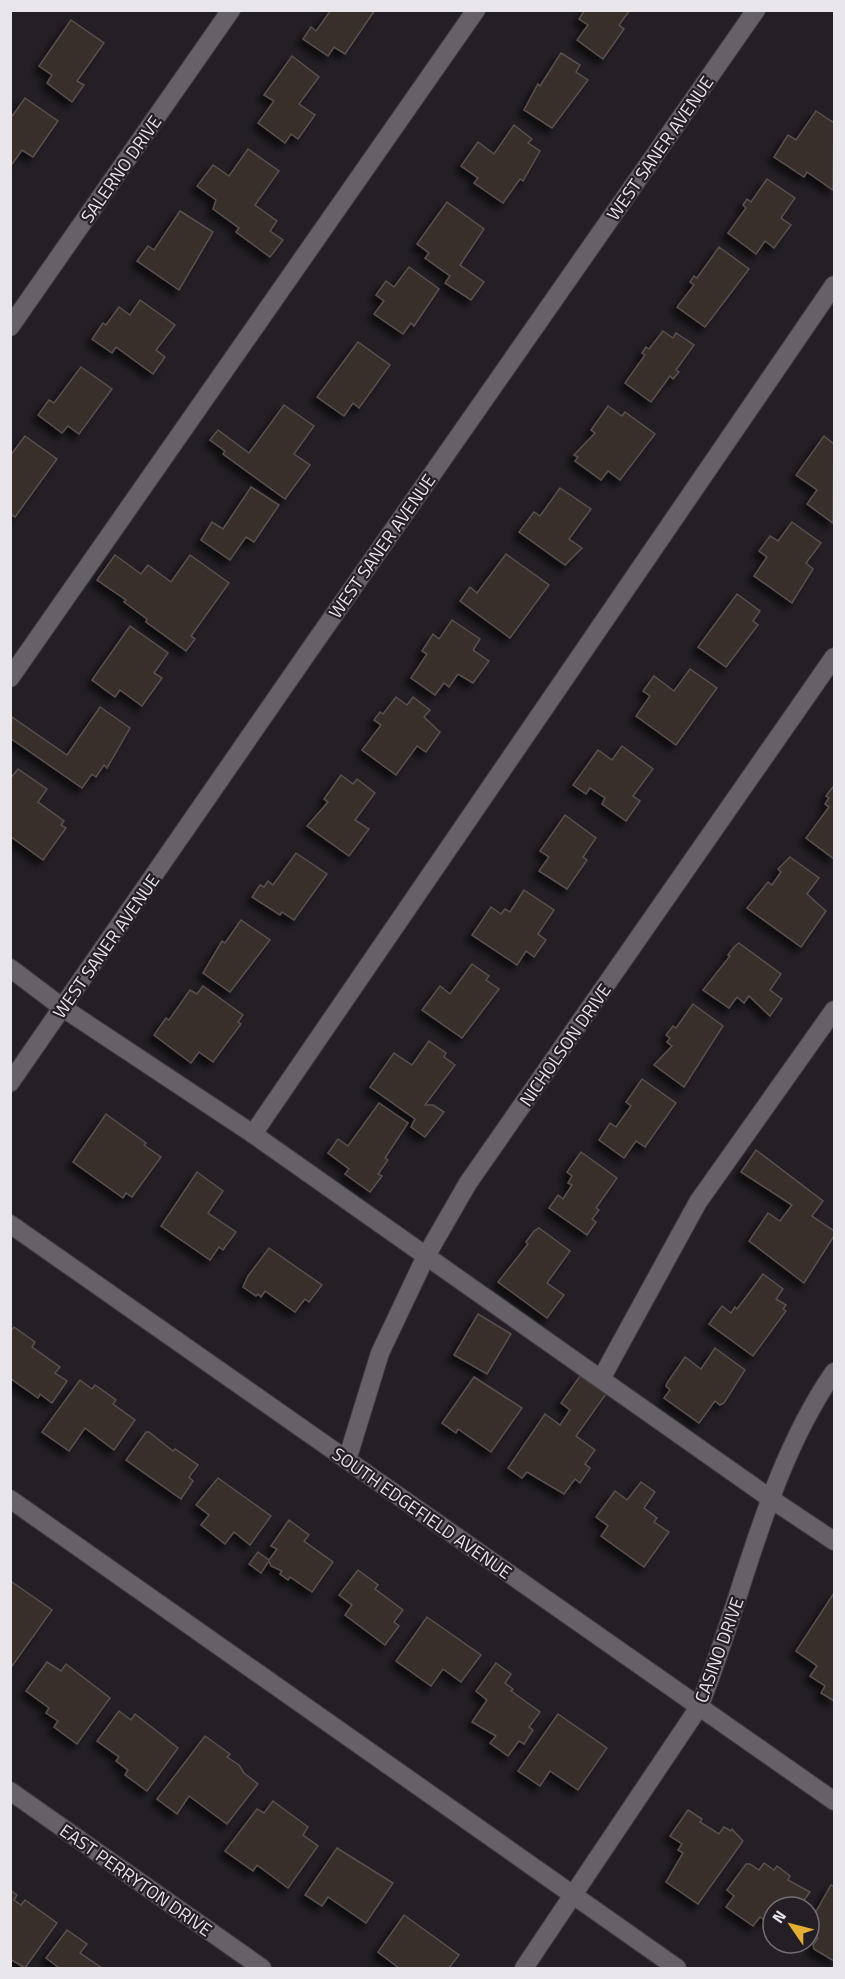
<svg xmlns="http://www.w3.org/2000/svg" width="845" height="1979" font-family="'Titillium Web',sans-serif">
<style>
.building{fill:#372e2c;stroke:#5a504f;stroke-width:1.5;filter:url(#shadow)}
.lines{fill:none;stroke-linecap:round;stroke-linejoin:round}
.minor-casing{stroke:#3d3a3f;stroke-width:20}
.minor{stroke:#666168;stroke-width:18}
.labels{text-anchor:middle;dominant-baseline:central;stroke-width:4.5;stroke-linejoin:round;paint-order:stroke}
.street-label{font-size:18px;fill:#e9e6eb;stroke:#231f25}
</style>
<defs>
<filter id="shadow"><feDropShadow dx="-5.5" dy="5.5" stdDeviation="3" flood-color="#0009"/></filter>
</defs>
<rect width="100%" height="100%" fill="#231f25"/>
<g class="building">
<polygon points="331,10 375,10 345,54 334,47 328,56 303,39 311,27 316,31"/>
<polygon points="585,10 630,10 619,25 624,29 603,59 577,40 588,25 579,19"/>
<polygon points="71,20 104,43 77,81 84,85 72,102 47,83 52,75 39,66"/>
<polygon points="561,53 580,65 576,72 588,80 552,128 524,110 538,84 540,86"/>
<polygon points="292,56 319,77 299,104 315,115 298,139 291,134 285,143 258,123 274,101 264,95"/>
<polygon points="25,98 58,121 33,157 22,150 10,167 10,119"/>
<polygon points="816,111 834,123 833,190 807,172 804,177 774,157 788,135 796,140"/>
<polygon points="514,125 532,139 528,143 540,151 523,181 520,179 503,203 474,183 478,178 461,166 478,142 494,154"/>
<polygon points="248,149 279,171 255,205 277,221 270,231 283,240 270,257 236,232 239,228 213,209 216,200 197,186 213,165 229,176"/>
<polygon points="767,179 795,198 781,218 791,225 774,248 765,241 756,254 728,233 746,208 743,205 747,199 751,202"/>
<polygon points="447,202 484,229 460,265 484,282 471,300 445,283 450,276 425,258 429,253 417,244"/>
<polygon points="180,211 213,232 179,290 137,261 148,246 154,250"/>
<polygon points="719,247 749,269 705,327 677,307 694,285 690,282 694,276 697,278"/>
<polygon points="409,267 439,289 414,326 411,323 403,334 374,314 384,301 376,295 386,281 394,287"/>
<polygon points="140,300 175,325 156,350 165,357 153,374 116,347 112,353 92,339 103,323 106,325 119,307 130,315"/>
<polygon points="663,331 673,338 676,333 694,345 676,370 679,372 673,379 670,376 651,402 625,383 645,355 642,353 646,347 649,349"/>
<polygon points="358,342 390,365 359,408 353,403 344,416 317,397"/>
<polygon points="81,367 112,389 79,434 68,426 62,433 38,415 49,400 54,403"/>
<polygon points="284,405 314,426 294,454 310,465 285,499 223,454 225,451 210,440 218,430 249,453"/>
<polygon points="608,406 622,416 625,412 655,434 620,480 608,471 601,480 575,461 578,457 574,455 595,433 591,430"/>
<polygon points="25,436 57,459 15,517 10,514 10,456"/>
<polygon points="824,436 834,444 833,523 807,504 817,490 796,475"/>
<polygon points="251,487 279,505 254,542 246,537 230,560 201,540 212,522 223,529"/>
<polygon points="560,488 591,509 569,539 582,548 565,565 519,532 534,512 540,516"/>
<polygon points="792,522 821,543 806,563 813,569 792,603 754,576 767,557 759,551 770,536 778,541"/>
<polygon points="506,554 549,585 510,638 460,601 470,587 477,593"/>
<polygon points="115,555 141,574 148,565 171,582 190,555 229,583 191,636 195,639 186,651 146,622 147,619 124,602 126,600 97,580"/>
<polygon points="737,594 760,611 753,621 758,625 726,667 698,647"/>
<polygon points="452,620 480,639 473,650 489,661 473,683 458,674 449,687 444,683 435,695 411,678 427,654 422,651 433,634 439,639"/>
<polygon points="130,626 168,653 154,673 162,678 142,706 120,690 115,697 92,680"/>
<polygon points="690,669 717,688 676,745 636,716 650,696 643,691 654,676 674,691"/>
<polygon points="396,697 407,705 413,697 430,710 424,717 440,732 426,752 417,746 396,775 362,750 381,725 374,720 380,712 383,714"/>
<polygon points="100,707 130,728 107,768 104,765 96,777 92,774 82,788 10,738 12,717 67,755"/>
<polygon points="622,746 653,769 633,796 640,801 626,821 602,804 605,798 590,788 586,794 573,785 598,750 612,760"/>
<polygon points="18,769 47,789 38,802 64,821 61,825 66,828 43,860 10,836 10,779"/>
<polygon points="341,775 353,784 357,779 375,793 355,820 369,829 349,856 307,826 328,802 324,799"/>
<polygon points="833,787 834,788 834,859 806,838 829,807 825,804 829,798 826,796"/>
<polygon points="565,815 596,838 583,857 587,860 567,889 539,871 549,857 540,851"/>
<polygon points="296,853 327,874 294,920 282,912 280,915 252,897 260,885 264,887 268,881 273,885"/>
<polygon points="790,857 819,878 807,894 826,911 801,947 747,908 768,882 772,885 781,872 778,869"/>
<polygon points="524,890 554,910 538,934 546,940 534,957 526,951 517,965 472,935 491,907 501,914 505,909 510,912"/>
<polygon points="241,920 270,940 230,992 203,973 222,941 225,943"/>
<polygon points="739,943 781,974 770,990 782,999 770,1016 749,996 744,1003 737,997 729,1008 703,990 730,956 728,955 734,947"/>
<polygon points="472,964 489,976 486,980 499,989 462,1038 422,1010 440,986 450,994"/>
<polygon points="203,986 243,1015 238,1022 241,1024 213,1062 199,1052 191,1063 154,1035 166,1018 169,1020 190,990 197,994"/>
<polygon points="693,1004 723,1026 684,1087 654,1065 672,1046 667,1042 670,1038 666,1035 673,1026 676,1028"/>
<polygon points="429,1041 446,1053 444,1057 455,1065 425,1105 433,1105 444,1112 425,1137 411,1127 415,1119 370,1087 394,1053 412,1065"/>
<polygon points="642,1079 676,1103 645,1147 636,1141 624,1158 599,1140 610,1123 616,1127 631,1106 626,1102"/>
<polygon points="379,1103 408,1123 385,1158 388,1160 378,1174 382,1176 370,1192 345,1174 349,1169 328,1153 338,1139 348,1146"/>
<polygon points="106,1114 146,1143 144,1145 161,1157 132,1197 126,1193 123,1198 73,1162"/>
<polygon points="756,1150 823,1201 812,1216 834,1231 834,1236 804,1283 749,1241 768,1213 780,1221 792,1205 741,1172"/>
<polygon points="581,1152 617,1178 596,1208 599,1210 592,1219 596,1222 587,1235 549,1208 558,1195 563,1199 572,1185 568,1183 572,1176 567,1172"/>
<polygon points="197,1172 223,1191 208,1213 236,1232 223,1250 219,1247 210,1260 161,1226"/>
<polygon points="539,1228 570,1251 547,1283 564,1295 547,1318 498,1282 528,1244 526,1242 534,1231"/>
<polygon points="269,1248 322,1285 309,1302 305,1299 295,1312 265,1291 261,1297 258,1294 256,1296 243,1287 248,1276"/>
<polygon points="763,1274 783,1289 776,1299 786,1305 783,1309 786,1311 753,1356 709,1324 722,1306 731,1313 735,1307 737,1309"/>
<polygon points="478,1314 511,1334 487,1374 454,1355"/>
<polygon points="14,1327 35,1342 32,1347 60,1367 55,1373 67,1381 52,1403 40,1394 38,1398 10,1378 10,1333"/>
<polygon points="715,1348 745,1370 724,1403 720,1405 715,1401 699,1423 664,1398 670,1390 666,1386 667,1383 685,1357 701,1369"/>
<polygon points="580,1376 606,1394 576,1436 595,1450 585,1464 590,1468 580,1483 575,1479 564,1494 527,1472 522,1478 508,1468 545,1414 560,1425 570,1410 561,1403"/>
<polygon points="474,1377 522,1408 491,1452 458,1429 456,1433 442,1423"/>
<polygon points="80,1380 92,1389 95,1385 116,1400 113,1404 135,1420 114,1450 85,1428 69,1451 42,1432"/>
<polygon points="146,1432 149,1432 173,1451 175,1449 198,1465 189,1477 193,1481 181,1499 126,1460"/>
<polygon points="218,1478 271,1516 250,1545 234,1532 225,1544 201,1525 209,1515 196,1505"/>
<polygon points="641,1482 655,1492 644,1508 657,1518 654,1522 669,1532 644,1567 601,1536 608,1526 596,1517 615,1491 627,1500"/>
<polygon points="289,1520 309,1535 304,1541 333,1562 312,1592 290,1577 288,1580 280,1574 282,1571 271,1566 269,1561 261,1573 249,1564 258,1552 269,1560 277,1549 271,1546"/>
<polygon points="358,1570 378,1585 375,1589 403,1610 394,1622 399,1626 385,1645 345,1615 352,1605 339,1595"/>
<polygon points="12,1582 52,1610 10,1669 10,1585"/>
<polygon points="834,1593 834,1701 821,1693 825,1686 810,1676 817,1666 796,1651"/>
<polygon points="427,1617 481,1655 461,1682 443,1669 431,1686 396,1661"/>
<polygon points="47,1662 61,1671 66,1664 110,1698 77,1744 54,1727 58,1721 46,1713 49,1708 26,1691"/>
<polygon points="496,1663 511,1674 505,1683 513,1689 511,1691 540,1712 529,1727 533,1730 524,1744 519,1741 508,1756 490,1743 496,1736 472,1722 487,1700 476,1691"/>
<polygon points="119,1711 131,1720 135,1714 178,1748 147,1791 125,1775 128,1770 116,1761 119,1757 97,1741"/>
<polygon points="558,1714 607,1748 578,1790 550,1771 540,1786 518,1771"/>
<polygon points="205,1736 230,1754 227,1757 239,1765 244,1773 258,1784 227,1824 189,1796 177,1814 157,1799"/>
<polygon points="273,1801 308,1827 303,1835 318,1846 288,1888 257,1865 253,1871 225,1851 257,1809 264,1813"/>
<polygon points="688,1810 702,1819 700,1822 719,1834 724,1827 731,1831 732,1829 743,1841 698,1904 666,1882 683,1853 678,1850 682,1844 670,1836"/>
<polygon points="337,1848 393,1883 366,1923 328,1897 322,1906 305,1895"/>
<polygon points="764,1863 774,1870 777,1866 790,1876 788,1880 810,1892 799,1907 773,1907 773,1921 768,1917 766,1921 760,1917 753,1926 726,1907 734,1896 727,1890 746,1864 750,1864 759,1870"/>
<polygon points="831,1885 834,1887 834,1961 814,1949 813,1945 818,1938 809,1933 809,1924"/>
<polygon points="10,1890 17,1895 14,1900 21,1905 25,1900 57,1923 25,1968 10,1959"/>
<polygon points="404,1915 459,1955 449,1968 399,1968 378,1952"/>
<polygon points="67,1930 87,1944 80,1953 102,1968 57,1968 58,1967 46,1958"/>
</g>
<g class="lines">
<defs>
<g id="minor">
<polyline points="10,327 231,10"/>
<polyline points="10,678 476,10"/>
<polyline points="10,968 63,1008 253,1134 771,1499 834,1541"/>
<polyline points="10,1083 313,645 756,10"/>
<polyline points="253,1134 834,285"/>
<polyline points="10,1224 834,1801"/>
<polyline points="601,1379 698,1202 834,1010"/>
<polyline points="347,1460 380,1353 426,1256 468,1183 834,657"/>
<polyline points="10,1499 677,1968"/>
<polyline points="10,1791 262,1968"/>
<path d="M524,1968L699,1707C744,1596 765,1472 834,1372"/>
</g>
</defs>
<use href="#minor" class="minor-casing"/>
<use href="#minor" class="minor"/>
</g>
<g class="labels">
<g class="street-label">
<text transform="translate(660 148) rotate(-55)">WEST SANER AVENUE</text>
<text transform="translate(121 169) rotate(-55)">SALERNO DRIVE</text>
<text transform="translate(382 546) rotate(-55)">WEST SANER AVENUE</text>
<text transform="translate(106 946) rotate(-55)">WEST SANER AVENUE</text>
<text transform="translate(565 1045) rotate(-55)">NICHOLSON DRIVE</text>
<text transform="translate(422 1513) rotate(35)">SOUTH EDGEFIELD AVENUE</text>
<text transform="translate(719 1650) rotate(-70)">CASINO DRIVE</text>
<text transform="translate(136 1880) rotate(35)">EAST PERRYTON DRIVE</text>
</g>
</g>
<rect width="845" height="1979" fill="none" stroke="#e9e6eb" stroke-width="24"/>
<g transform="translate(791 1925) rotate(305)"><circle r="28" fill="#231f25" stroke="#726f74" stroke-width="1.5"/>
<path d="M0-4.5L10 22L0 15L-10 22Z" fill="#e4ae35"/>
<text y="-9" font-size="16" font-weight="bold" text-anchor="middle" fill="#e9e6eb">N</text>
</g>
</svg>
